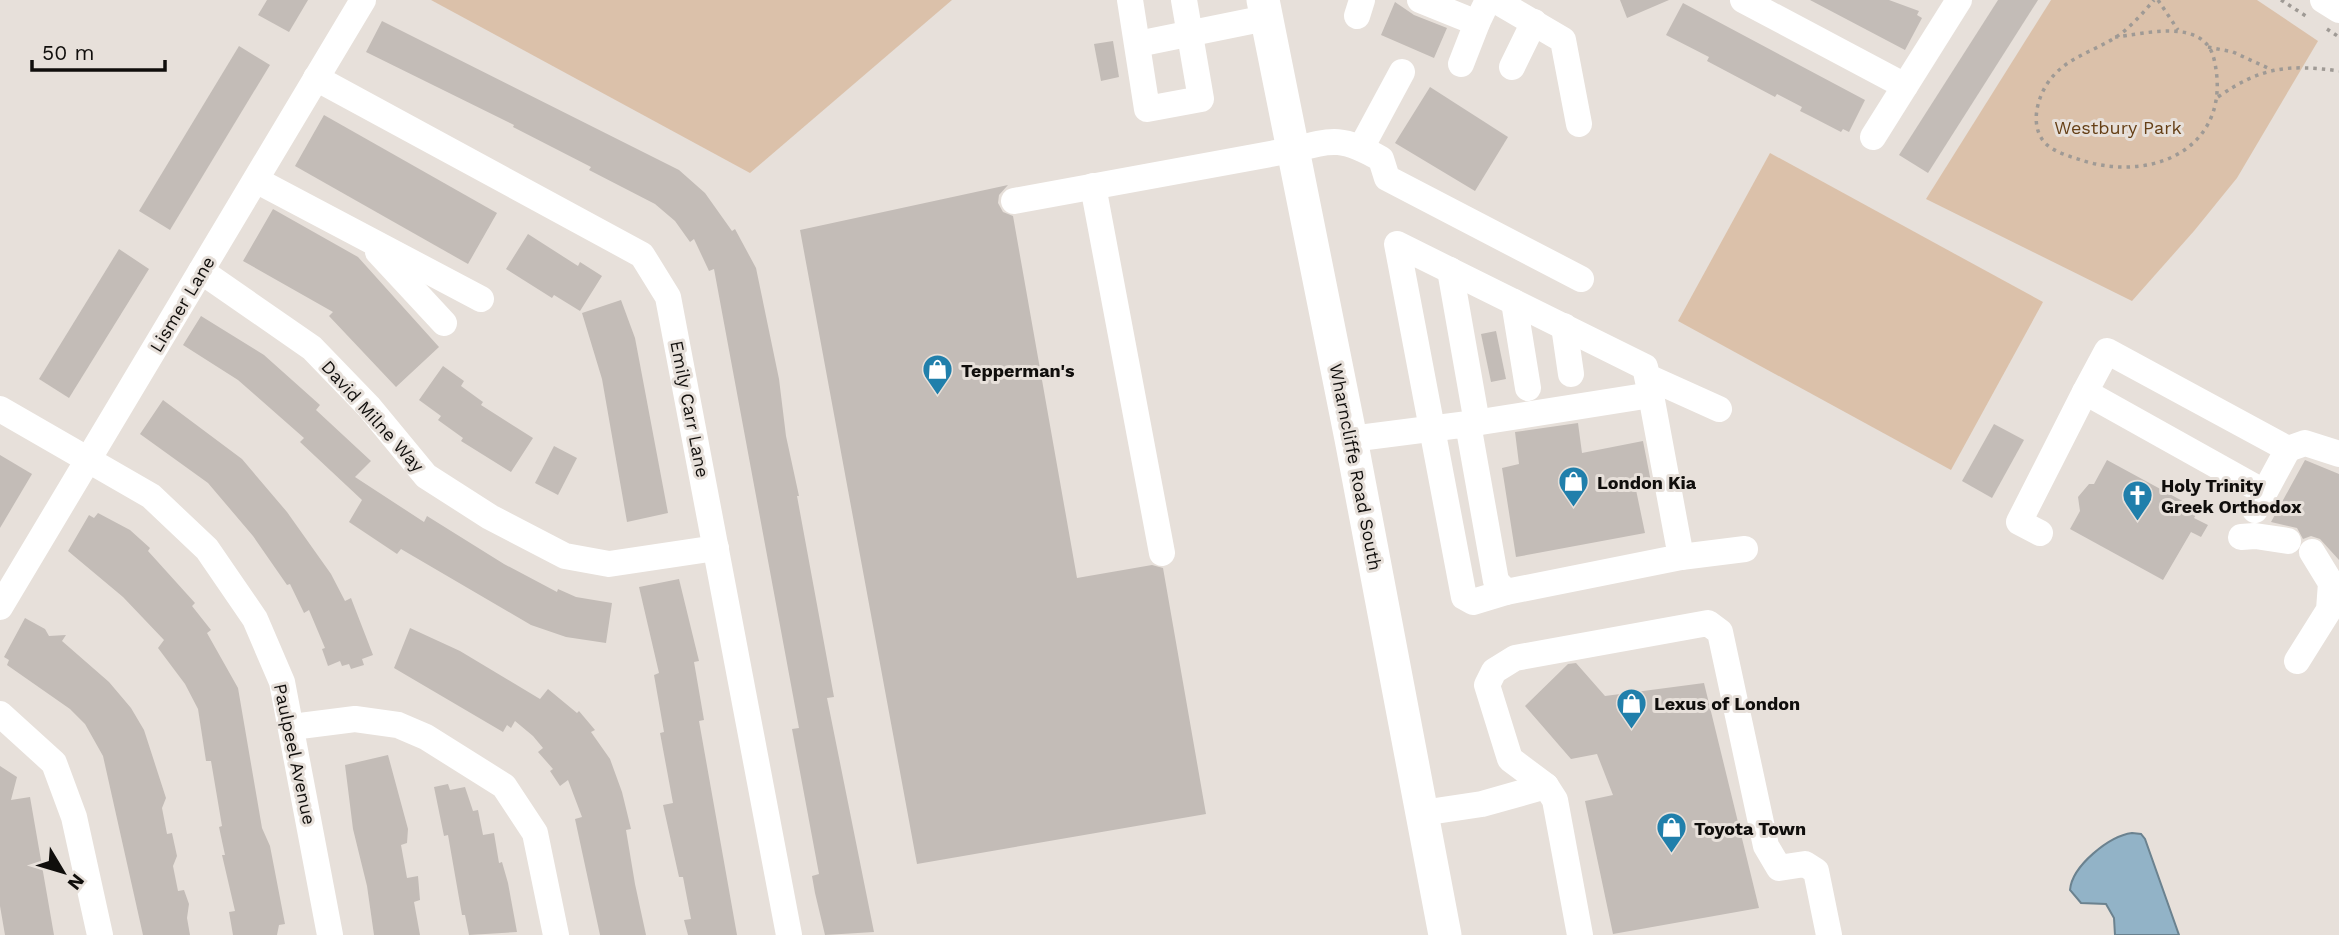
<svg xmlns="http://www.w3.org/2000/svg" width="2339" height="935" font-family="'Work Sans',sans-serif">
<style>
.green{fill:#dbc1aa}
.water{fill:#92b3c7;stroke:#6b828f;stroke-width:2}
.building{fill:#c3bcb7}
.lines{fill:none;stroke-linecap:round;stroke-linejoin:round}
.path{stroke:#9f9a95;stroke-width:3.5;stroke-dasharray:3.5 5;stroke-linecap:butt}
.minor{stroke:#fff;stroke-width:26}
.major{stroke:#fff;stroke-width:33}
.labels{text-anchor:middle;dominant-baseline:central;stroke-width:6;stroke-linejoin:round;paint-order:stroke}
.park-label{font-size:18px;fill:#653f16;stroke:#e7e0da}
.street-label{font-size:18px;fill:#100e0c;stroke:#e7e0da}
.poi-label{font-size:18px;font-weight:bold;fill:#100e0c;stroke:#e7e0da;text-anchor:start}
</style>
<rect width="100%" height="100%" fill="#e7e0da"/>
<g class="green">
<polygon points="431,0 952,0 750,173"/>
<polygon points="2051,0 2257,0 2318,41 2237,178 2194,231 2132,301 1926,199"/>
<polygon points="1770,153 2043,302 1951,470 1678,321"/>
</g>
<path class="water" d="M2132,833L2141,834L2145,839L2179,935H2115L2114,918L2106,904L2081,903L2070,890C2072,866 2109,836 2132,833Z"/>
<g class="building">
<polygon points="267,0 308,0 289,32 258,15"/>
<polygon points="1620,0 1669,0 1627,18"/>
<polygon points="1810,0 1889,0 1919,11 1917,15 1922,18 1905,50"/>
<polygon points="1998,0 2038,0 1928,173 1899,155"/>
<polygon points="1395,2 1414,15 1447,28 1434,58 1381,35"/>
<polygon points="1683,3 1865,100 1849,132 1843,129 1841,132 1812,117 1800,111 1802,107 1777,94 1775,97 1707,61 1709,57 1666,35"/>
<polygon points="382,21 679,170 705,193 732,231 735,229 756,268 779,379 786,436 799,496 797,496 834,697 827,698 874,932 825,935 815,893 812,876 819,874 792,729 799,728 714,269 709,271 694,239 690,242 675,221 655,204 589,170 591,167 513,127 514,125 366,52"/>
<polygon points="1113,41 1119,77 1101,81 1094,44"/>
<polygon points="239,46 270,65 170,230 139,211"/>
<polygon points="1430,87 1508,137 1475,191 1395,143"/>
<polygon points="324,115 497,213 468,264 295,166"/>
<polygon points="1008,185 999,195 998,203 1003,212 1013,216 1077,578 1152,565 1163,568 1206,814 917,864 800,230"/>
<polygon points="273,209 358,257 439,347 396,387 329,316 333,312 243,261"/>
<polygon points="528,234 578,266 580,262 602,276 580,311 554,295 552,298 506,269"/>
<polygon points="119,249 149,269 69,398 39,379"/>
<polygon points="621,300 635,338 668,513 627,522 602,379 582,313"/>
<polygon points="201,316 264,355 320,405 316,410 371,461 355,477 424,522 427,516 504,564 557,592 558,589 576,597 612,603 606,643 566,637 531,625 401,549 397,554 349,522 362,500 300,442 304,438 238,380 183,345"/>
<polygon points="1496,331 1506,379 1491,382 1481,334"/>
<polygon points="443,366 464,381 461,386 483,402 481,405 533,438 511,472 461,441 463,438 438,420 441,416 419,400"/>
<polygon points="163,400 242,459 287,512 331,574 345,601 351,598 373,655 362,659 364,665 351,669 349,664 342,666 340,661 328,666 322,649 325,648 309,610 304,613 290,584 287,585 253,536 208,483 140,434"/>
<polygon points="1578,423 1582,453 1643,441 1651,482 1635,485 1645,533 1516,557 1502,468 1519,464 1515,432"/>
<polygon points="1994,424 2024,440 1992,498 1962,481"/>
<polygon points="554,446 577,458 558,495 535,483"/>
<polygon points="0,455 32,474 0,528"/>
<polygon points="2107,460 2199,510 2194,518 2208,525 2201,537 2191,532 2163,580 2070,529 2080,511 2078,497 2089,484 2094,484"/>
<polygon points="2305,460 2339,474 2339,560 2320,539 2311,536 2303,539 2297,528 2271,522"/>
<polygon points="98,513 130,530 150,548 148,551 195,603 192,606 211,630 207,633 238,688 262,828 270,846 285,924 279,925 277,935 233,935 229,912 235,911 222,855 225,855 219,827 222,826 211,761 206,761 198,709 185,684 158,648 164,640 123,597 68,551 89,515 94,518"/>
<polygon points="679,579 699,661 694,662 704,720 699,721 737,935 688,935 684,920 691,919 683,877 679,877 663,805 673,803 660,733 664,732 654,675 659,673 639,587"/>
<polygon points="25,618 45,629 49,636 66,635 62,641 109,682 131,708 144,730 166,798 162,808 167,834 172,833 177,856 173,866 178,891 184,890 189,904 187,918 190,935 143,935 103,756 85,724 70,709 7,665 9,660 4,657"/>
<polygon points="410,628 460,651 540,699 548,689 577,713 579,711 595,730 591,732 610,759 622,792 631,829 626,830 635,884 646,935 600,935 575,819 582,817 568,780 560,786 550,771 553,769 538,752 543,748 533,736 515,721 511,728 507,725 503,732 394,668"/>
<polygon points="1576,663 1605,696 1704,683 1759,908 1613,934 1585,801 1613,795 1597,754 1571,759 1525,706 1568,664"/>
<polygon points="388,755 408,829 407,843 401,845 407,878 418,876 420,900 414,902 420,935 374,935 367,886 353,829 345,765"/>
<polygon points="0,766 17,777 11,800 30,797 54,935 5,935 0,906"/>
<polygon points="448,784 450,790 465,787 473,811 478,810 483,835 494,833 499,863 502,862 508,883 517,932 469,935 465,915 462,915 448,835 444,836 434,787"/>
</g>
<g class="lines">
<g class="path">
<polyline points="2158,0 2178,30"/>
<polyline points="2281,0 2309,18"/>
<polyline points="2327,29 2339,37"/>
<path d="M2115,37C2145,34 2204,17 2214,59C2234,144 2158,183 2084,161C2072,157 2056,153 2046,144C2030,128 2036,101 2047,84C2064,58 2091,53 2116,37C2130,28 2143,13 2154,0"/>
<polyline points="2208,47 2233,52 2270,69"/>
<path d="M2218,97C2261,67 2288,64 2339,71"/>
</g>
<g class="minor">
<polyline points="1130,0 1147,109 1201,99 1184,0"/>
<polyline points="1420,0 1477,23 1488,0"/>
<polyline points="1495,0 1563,40 1579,124"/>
<polyline points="1743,0 1905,86"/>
<polyline points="2323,0 2339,10"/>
<polyline points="1357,16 1362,0"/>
<polyline points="1138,44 1266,18"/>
<polyline points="1461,64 1477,23"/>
<polyline points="1512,67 1534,22"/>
<polyline points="316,78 642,255 668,297 789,935"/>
<polyline points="1873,137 1959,0"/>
<polyline points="1361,148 1402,72"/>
<polyline points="256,180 481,299"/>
<polyline points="1093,186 1162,553"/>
<path d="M1014,201L1292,150C1334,139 1343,137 1381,159L1387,178L1581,279"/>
<polyline points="378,252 444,323"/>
<polyline points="1450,270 1477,423"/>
<polyline points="201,271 312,348 369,407 426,476 490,517 565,556 609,564 716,548"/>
<polyline points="1514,302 1528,388"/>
<polyline points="1564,326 1571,374"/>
<polyline points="1648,377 1719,409"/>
<polyline points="0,409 151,496 207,549 255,619 282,682 330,935"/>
<polyline points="1351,439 1468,424 1496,581 1506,592 1681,557 1651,395 1468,424"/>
<polyline points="2264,492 2085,392 2107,351 2288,449 2305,443 2339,454"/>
<polyline points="2255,510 2288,449"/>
<polyline points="2040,533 2019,522 2085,392"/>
<polyline points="2241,537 2255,536 2288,541"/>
<polyline points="1681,557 1745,549"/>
<polyline points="1506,592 1473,602 1464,597 1397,244 1645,367 1651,395"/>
<polyline points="0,607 363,0"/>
<polyline points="2297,661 2329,610 2331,583 2312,552"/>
<polyline points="0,714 54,763 74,817 100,935"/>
<polyline points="292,727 355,719 398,725 426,737 504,786 535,833 556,935"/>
<polyline points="1422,813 1482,804 1546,786"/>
<polyline points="1580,935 1555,800 1546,786 1510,759 1487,685 1494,671 1515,658 1708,623 1720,632 1766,846 1779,868 1805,864 1816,871 1829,935"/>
</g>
<polyline class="major" points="1263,0 1351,439 1445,935"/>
</g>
<defs>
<symbol id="shop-pin" viewBox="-11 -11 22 30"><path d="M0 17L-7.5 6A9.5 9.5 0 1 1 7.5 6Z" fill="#207fab" stroke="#e7e0da"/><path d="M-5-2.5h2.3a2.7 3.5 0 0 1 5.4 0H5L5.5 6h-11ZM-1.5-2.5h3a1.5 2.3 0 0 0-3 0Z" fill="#fff"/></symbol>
<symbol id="church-pin" viewBox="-11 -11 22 30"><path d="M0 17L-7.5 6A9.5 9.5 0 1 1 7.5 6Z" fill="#207fab" stroke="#e7e0da"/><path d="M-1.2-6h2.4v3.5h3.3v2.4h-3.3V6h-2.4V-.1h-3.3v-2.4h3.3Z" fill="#fff"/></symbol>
</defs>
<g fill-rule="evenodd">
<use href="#shop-pin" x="920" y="352" width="35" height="47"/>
<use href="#shop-pin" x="1556" y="464" width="35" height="47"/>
<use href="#church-pin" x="2120" y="478" width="35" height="47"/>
<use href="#shop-pin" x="1614" y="686" width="35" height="47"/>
<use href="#shop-pin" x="1654" y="810" width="35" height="47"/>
</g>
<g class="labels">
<g class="park-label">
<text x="2118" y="127">Westbury Park</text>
</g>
<g class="street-label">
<text transform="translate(182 304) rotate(-59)">Lismer Lane</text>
<text transform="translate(690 409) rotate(79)">Emily Carr Lane</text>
<text transform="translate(373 416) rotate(48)">David Milne Way</text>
<text transform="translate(1356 467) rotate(79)">Wharncliffe Road South</text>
<text transform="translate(295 754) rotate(78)">Paulpeel Avenue</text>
</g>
<g class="poi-label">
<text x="961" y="370">Tepperman's</text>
<text x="1597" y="482">London Kia</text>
<text x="2161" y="485">Holy Trinity<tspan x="2161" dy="21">Greek Orthodox</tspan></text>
<text x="1654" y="703">Lexus of London</text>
<text x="1694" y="828">Toyota Town</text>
</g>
</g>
<g transform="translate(63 872) rotate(128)" stroke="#e7e0da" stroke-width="5" paint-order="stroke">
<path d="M0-5L12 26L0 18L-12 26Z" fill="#100e0c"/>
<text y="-10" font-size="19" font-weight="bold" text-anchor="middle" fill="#100e0c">N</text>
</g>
<path d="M32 60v10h133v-10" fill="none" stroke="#100e0c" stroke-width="3.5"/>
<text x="42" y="60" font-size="21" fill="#100e0c" stroke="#e7e0da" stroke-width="5" paint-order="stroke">50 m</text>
</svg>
